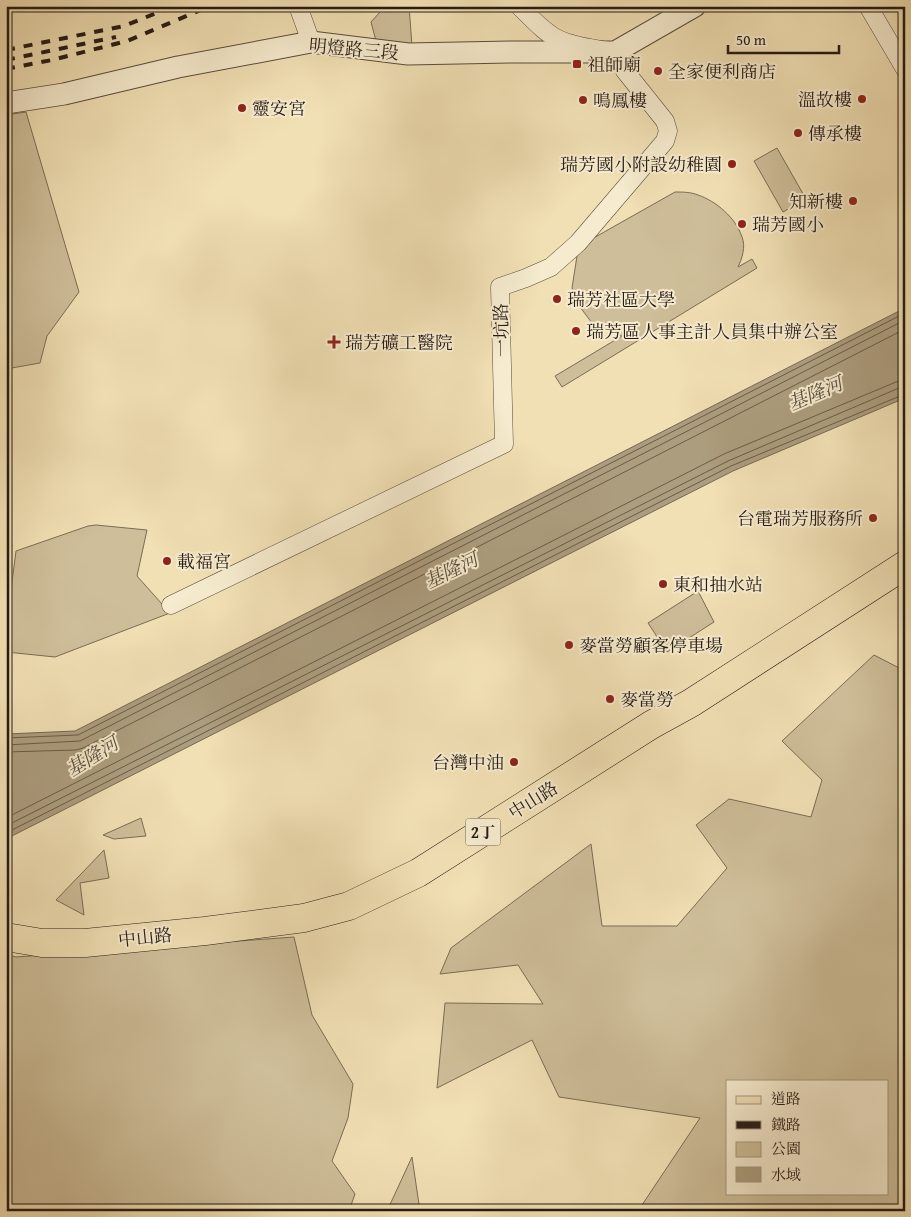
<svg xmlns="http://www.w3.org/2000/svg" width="911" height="1217" font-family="'Gentium Book Plus','Noto Serif TC',serif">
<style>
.green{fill:#cebe99;stroke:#7a6c56;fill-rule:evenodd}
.water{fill:#ac9d7e;stroke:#766954}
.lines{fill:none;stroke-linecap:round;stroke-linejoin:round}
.shore{stroke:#685c49;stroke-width:1}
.minor-casing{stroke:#584c3c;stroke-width:19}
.tertiary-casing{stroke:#584c3c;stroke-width:23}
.primary-casing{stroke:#251a14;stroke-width:29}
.minor{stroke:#f6ebce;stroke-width:18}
.tertiary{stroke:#f6ebce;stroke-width:21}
.primary{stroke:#f1e0b4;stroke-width:28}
.rail{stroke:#251a14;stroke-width:4;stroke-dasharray:9 9;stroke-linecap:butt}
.poi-dot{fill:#8f2418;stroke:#f6ebce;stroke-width:2}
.labels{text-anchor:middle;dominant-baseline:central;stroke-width:4;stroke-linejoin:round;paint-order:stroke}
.shield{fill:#f6ebce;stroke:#64594c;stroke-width:1}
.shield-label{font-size:16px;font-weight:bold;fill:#251a14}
.street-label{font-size:18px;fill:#251a14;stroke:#f6ebce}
.poi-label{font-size:18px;fill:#251a14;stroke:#f6ebce;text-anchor:start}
.water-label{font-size:19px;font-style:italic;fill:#5b4e3e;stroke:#f6ebce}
</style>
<rect width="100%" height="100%" fill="#f1e0b4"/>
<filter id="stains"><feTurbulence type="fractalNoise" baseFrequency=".004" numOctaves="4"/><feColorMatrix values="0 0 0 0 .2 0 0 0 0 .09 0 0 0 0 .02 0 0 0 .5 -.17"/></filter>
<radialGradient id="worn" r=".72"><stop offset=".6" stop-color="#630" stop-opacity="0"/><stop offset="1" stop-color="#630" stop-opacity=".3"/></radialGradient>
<g class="green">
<polygon points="377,6 409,6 412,46 376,41 371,22 380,12"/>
<polygon points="26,112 79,292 47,336 40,363 6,369 6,115"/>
<polygon points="777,148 806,199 783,212 754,161"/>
<path d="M675,192C682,192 691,192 698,195C716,201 736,218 742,237C746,246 742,259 738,267L752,259L757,268L562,387L555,376L622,336L592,323L577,303L572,288L577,256L590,240Z"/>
<polygon points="96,525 147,530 137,576 170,613 55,657 6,652 6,629 16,551 88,526"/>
<polygon points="698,591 714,622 667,652 648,623"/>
<path d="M874,655L905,671V1211H638L700,1118L559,1097L532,1040L437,1088L445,1003L543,1004L518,965L440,974L451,948L591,844L602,926H677L727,868L696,825L729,799L811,817L822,780L782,741ZM727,1081H887V1193H727Z"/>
<polygon points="141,818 146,836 114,839 103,835"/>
<polygon points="104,850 109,878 80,883 84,915 56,900"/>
<polygon points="294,937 312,1015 353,1084 348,1118 332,1161 355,1194 349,1211 6,1211 6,954 16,957"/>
<polygon points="412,1157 420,1211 387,1211"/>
</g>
<polygon class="water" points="905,308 905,398 733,471 6,839 6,734 75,731"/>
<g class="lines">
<g class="shore">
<polyline points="6,738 78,735 905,313"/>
<polyline points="6,745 80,741 905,320"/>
<polyline points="6,752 76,750 83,748 905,329"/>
<polyline points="6,818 724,454 896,382 905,380"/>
<polyline points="6,826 728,461 899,388 905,388"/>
<polyline points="6,833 731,466 905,394"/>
</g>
<defs>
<g id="minor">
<polyline points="298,6 311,42"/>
<polyline points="868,6 905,69"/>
<path d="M171,605L504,444L500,287L526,278L551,267L578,243L665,141L668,131L665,121L625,71L615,52C596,49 575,47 558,39C543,32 531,17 519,6"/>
</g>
<polyline id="tertiary" points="6,103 64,94 178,67 311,42 408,54 511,52 615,52 695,6"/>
<polyline id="primary" points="6,937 42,943 85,943 205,931 304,918 349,906 418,873 651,725 691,703 905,565"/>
</defs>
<use href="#minor" class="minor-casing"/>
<use href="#tertiary" class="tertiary-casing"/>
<use href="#primary" class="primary-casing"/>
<use href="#minor" class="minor"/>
<use href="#tertiary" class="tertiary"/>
<use href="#primary" class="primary"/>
<g class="rail">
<polyline points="6,50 124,26 174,6"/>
<polyline points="6,60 116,37"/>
<polyline points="6,69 52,60 127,41 210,6"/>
</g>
</g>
<g class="poi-dot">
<rect x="572" y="59" width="10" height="10" rx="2.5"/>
<circle cx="658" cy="71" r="5"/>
<circle cx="862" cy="99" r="5"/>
<circle cx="583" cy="100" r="5"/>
<circle cx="242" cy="108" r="5"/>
<circle cx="798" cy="133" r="5"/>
<circle cx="732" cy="164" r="5"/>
<circle cx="853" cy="201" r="5"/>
<circle cx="742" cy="224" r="5"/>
<circle cx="557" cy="299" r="5"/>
<circle cx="576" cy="331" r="5"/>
<path d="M331.5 334.5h5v5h5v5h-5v5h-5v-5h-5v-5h5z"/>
<circle cx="873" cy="518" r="5"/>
<circle cx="167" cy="561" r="5"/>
<circle cx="663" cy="584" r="5"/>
<circle cx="569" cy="645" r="5"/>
<circle cx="610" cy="699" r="5"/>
<circle cx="514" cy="762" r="5"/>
</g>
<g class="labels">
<rect class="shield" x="465.5" y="818.5" width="35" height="27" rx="4"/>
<g class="shield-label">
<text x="483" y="832">2丁</text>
</g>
<g class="street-label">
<text transform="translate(354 49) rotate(5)">明燈路三段</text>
<text transform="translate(501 330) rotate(-91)">一坑路</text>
<text transform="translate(533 800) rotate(-32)">中山路</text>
<text transform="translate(145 937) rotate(-6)">中山路</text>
</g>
<g class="poi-label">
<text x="587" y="64">祖師廟</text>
<text x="668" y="71">全家便利商店</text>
<text x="852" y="99" text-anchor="end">溫故樓</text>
<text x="593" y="100">鳴鳳樓</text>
<text x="252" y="108">靈安宮</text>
<text x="808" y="133">傳承樓</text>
<text x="722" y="164" text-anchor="end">瑞芳國小附設幼稚園</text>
<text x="843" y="201" text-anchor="end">知新樓</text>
<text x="752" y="224">瑞芳國小</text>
<text x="567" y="299">瑞芳社區大學</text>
<text x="586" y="331">瑞芳區人事主計人員集中辦公室</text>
<text x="345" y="342">瑞芳礦工醫院</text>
<text x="863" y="518" text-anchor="end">台電瑞芳服務所</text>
<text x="177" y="561">載福宮</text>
<text x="673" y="584">東和抽水站</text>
<text x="579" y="645">麥當勞顧客停車場</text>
<text x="620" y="699">麥當勞</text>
<text x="504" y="762" text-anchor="end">台灣中油</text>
</g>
<g class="water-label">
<text transform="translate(815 393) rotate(-23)">基隆河</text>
<text transform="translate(451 570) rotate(-26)">基隆河</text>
<text transform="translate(92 756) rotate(-32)">基隆河</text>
</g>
</g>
<rect width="911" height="1217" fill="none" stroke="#f1e0b4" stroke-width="25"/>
<rect x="8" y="8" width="896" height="1202" fill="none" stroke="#251a14" stroke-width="2.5"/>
<rect x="12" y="12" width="886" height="1192" fill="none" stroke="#251a14"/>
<rect x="726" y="1080" width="162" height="115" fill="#f6ebce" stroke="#a29784"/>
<rect x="736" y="1096" width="25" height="8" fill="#f1e0b4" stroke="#a29784"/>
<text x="771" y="1104" font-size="15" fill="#251a14">道路</text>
<rect x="736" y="1121" width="25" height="8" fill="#251a14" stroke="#a29784"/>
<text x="771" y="1130" font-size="15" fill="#251a14">鐵路</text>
<rect x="736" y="1142" width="25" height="15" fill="#cebe99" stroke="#a29784"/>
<text x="771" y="1154" font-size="15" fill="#251a14">公園</text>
<rect x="736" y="1167" width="25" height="15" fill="#ac9d7e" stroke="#a29784"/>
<text x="771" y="1180" font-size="15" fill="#251a14">水域</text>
<path d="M728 45v8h111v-8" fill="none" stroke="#251a14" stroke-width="2.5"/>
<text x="736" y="45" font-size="15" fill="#251a14" stroke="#f6ebce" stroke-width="4" paint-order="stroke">50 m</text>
<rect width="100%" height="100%" filter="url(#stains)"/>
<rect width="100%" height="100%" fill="url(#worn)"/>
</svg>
